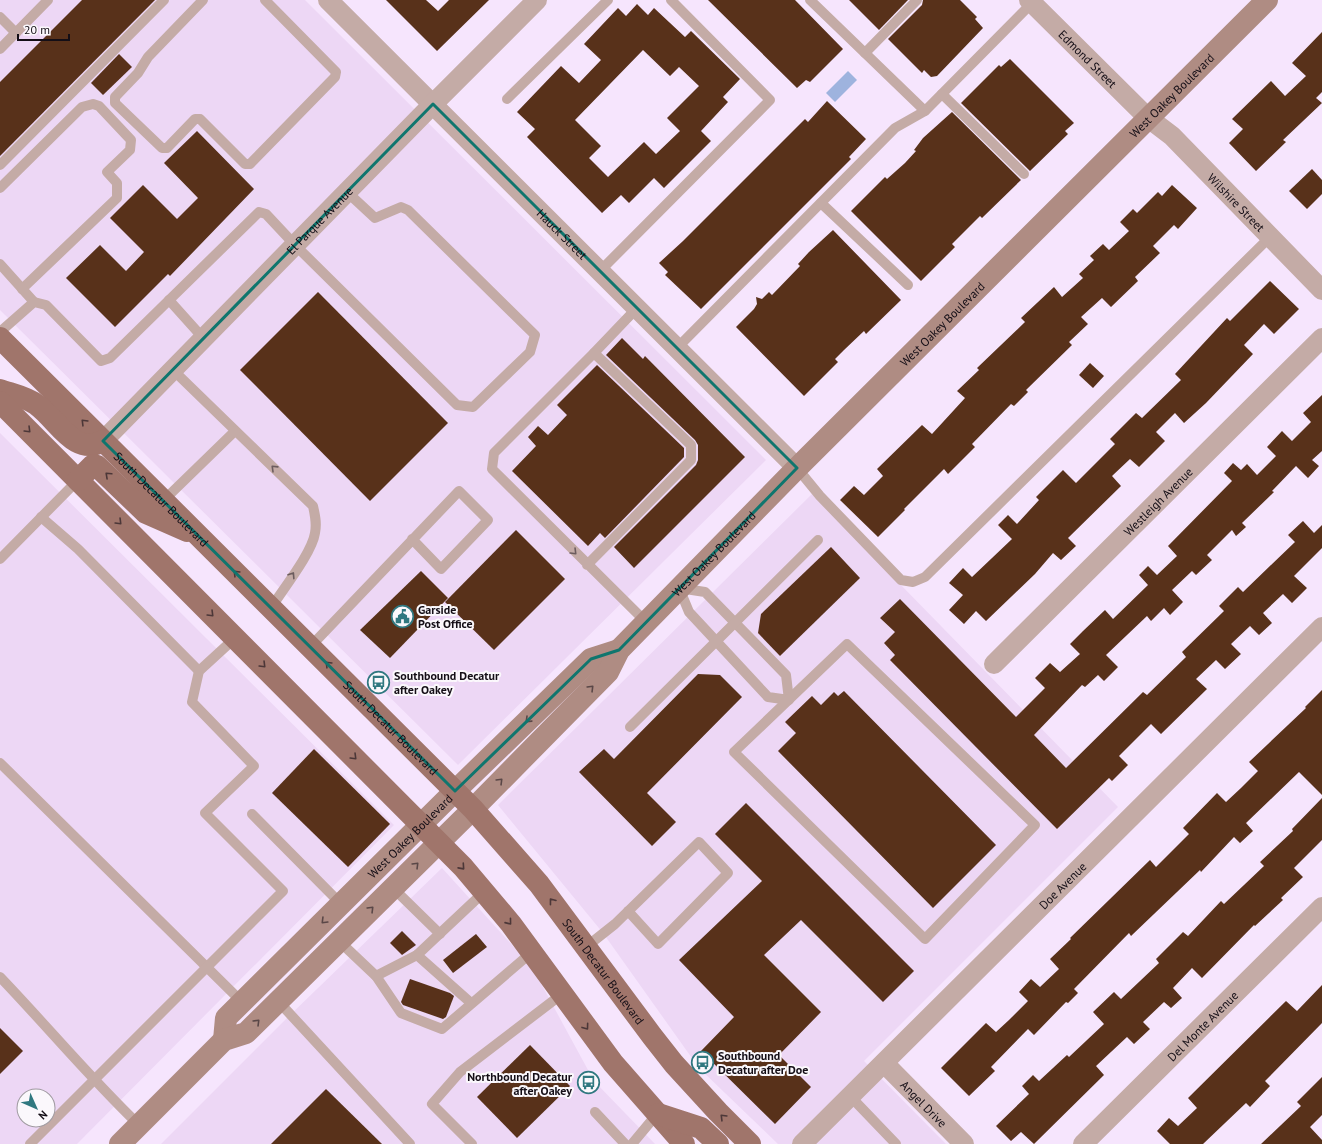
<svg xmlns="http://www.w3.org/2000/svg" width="1322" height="1144" font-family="'PT Sans',sans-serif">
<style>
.built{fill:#edd7f5;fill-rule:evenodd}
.water{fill:#9eb3de}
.building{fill:#58311a;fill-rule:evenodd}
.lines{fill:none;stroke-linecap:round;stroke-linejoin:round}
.lane{stroke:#c4aba6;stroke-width:10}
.street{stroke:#c4aba6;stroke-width:20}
.secondary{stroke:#af8c83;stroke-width:22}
.primary{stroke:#a0756b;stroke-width:22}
.oneway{stroke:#4c3738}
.oneway2{stroke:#6c5c5e}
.oneway3{stroke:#5a4747}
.marked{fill:none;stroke:#0f766e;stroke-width:3;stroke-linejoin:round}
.labels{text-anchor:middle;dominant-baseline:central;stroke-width:4;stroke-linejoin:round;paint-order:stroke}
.street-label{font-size:12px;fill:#140e16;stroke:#fbf8fc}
.poi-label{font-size:12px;font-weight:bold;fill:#140e16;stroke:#fbf8fc;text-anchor:start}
</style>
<rect width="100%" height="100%" fill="#f6e5fd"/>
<g class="built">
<polygon points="0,0 305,0 766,460 458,765 0,310"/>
<path d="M0,433L394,825L77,1144H0ZM24,1096H48V1120H24Z"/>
<polygon points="812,494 1118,807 864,1061 946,1144 778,1144 699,1068 603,933 498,805"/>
<polygon points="442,868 532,967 594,1081 655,1144 161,1144 286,1019"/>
</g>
<polygon class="water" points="848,71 857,80 835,102 826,93"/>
<g class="building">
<polygon points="82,0 155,0 0,156 0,82"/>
<polygon points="386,0 426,0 438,11 449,0 489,0 437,51"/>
<polygon points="708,0 795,0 843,49 810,82 806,80 797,88"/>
<polygon points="849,0 908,0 879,30"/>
<polygon points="923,0 960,0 977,17 975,19 983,28 937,76 931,77 924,70 922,73 888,39 922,5"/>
<path d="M637,4L648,15L654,8L685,37L691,31L740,79L723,97L728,102L701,131L711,141L664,188L654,178L629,203L621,195L602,213L527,137L535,129L517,112L561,66L579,83L601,60L584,44L618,8L626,16ZM643,50L670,76L679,67L699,86L667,118L680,131L656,154L644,142L608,177L589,158L601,146L575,120Z"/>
<polygon points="1322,32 1322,92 1316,98 1322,103 1283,140 1286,142 1256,171 1229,143 1243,129 1232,119 1271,81 1285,96 1306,76 1292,63"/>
<polygon points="119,54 132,67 103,95 91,83"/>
<polygon points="1010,59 1074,123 1065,131 1068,134 1030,171 961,103 999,65 1001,67"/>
<polygon points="827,101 866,139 849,157 851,159 701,309 665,275 668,272 659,263 683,241 805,119 808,122"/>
<polygon points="952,112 1021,180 982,218 980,216 952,244 955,247 921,281 851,211 885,177 887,179 905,163 916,151 914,150 923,138"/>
<polygon points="197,131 254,189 170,276 168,274 115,327 66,278 100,245 126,271 144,252 110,218 143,185 177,219 198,198 164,163"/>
<polygon points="1312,169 1322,180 1322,194 1307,209 1289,191"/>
<polygon points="1172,185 1197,208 1178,229 1174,225 1153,246 1160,253 1135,277 1138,281 1111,307 1102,298 1081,317 1088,324 1069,342 1072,345 1026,390 1028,392 1014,406 1011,404 972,444 975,447 948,474 944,469 904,509 905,510 878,537 840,500 854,486 864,495 883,476 877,469 922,425 932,434 965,398 957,391 979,370 977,368 1025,322 1021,318 1054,287 1062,297 1083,278 1079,274 1094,260 1090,256 1103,244 1109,250 1129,231 1120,222 1133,209 1137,213 1158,192 1162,196"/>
<polygon points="833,230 901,300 866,334 864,331 844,350 835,359 838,362 804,396 736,327 754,309 757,304 756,297 762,299 769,292 772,295 800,266 798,264 809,252"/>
<polygon points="1270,281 1299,309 1274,334 1264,324 1244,345 1253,354 1206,403 1184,423 1175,413 1156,432 1165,441 1139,467 1130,459 1112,476 1121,486 1068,538 1076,546 1061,560 1053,553 1035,574 986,621 976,611 964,624 949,610 963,595 949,583 963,568 972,577 1012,539 998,525 1008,515 1017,524 1039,500 1036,497 1063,470 1076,483 1115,444 1110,439 1136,413 1142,418 1181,380 1175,374 1227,318 1230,321"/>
<polygon points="318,292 448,423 370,501 240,370"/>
<polygon points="622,338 643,359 645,356 745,457 634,568 614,547 696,465 698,460 698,445 695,440 606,355"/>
<polygon points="1090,363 1104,376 1093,388 1079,375"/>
<polygon points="597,365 684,448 684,457 605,538 600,533 588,546 512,471 536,446 528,437 538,426 548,435 567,415 557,405"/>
<polygon points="1322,395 1322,451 1312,460 1319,466 1308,478 1296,466 1272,491 1274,492 1242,523 1246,527 1236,536 1232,530 1207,555 1212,560 1196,575 1192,571 1172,590 1183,602 1170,615 1164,608 1151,621 1147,616 1106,655 1118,667 1104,681 1098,675 1085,687 1082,685 1034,735 1066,768 1143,692 1147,695 1186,657 1182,652 1224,611 1219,606 1238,587 1243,592 1295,542 1288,535 1303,521 1314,533 1322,525 1322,548 1294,576 1307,588 1292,603 1283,594 1263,613 1272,623 1259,635 1250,626 1231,644 1241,654 1225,669 1216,660 1196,679 1207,689 1161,734 1151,724 1119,756 1128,765 1112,781 1109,778 1057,829 890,660 895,655 884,643 895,632 880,618 900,599 1016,717 1045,688 1035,678 1050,663 1060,672 1080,654 1070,644 1083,631 1105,610 1113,619 1148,585 1139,575 1148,566 1157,575 1177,556 1168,546 1232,481 1224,473 1233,463 1241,470 1247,464 1257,475 1276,456 1267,447 1282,431 1292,441 1311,422 1303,413"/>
<polygon points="516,530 565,579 494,650 445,602"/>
<polygon points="831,547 860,578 780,656 758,633 761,614"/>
<polygon points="421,571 448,598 390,658 360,630"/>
<polygon points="698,674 720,675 742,697 647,793 676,822 652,846 579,772 604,749 614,759"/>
<polygon points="1322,690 1322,795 1299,772 1246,823 1253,831 1240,843 1234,837 1201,872 1200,870 1131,936 1129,933 1074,989 1078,993 1068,1003 1066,1002 1034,1035 1028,1029 991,1067 995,1071 969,1096 941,1068 986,1023 996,1032 1009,1020 1028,1001 1019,992 1031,979 1040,987 1059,969 1050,959 1071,939 1070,938 1150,860 1156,867 1189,834 1183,828 1217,793 1226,802 1241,788 1258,771 1249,762 1306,708 1305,707"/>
<polygon points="844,691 996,845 933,908 778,751 796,733 785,722 812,696 821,705 834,692 838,696"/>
<polygon points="314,749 390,824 348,867 272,793"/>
<polygon points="1322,798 1322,840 1294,868 1303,877 1281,898 1283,900 1255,926 1254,925 1202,978 1192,968 1173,988 1182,998 1171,1008 1164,1002 1143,1022 1150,1029 1134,1044 1127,1037 1096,1066 1104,1075 1034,1144 1021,1132 1011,1141 996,1126 1029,1094 1022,1086 1033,1075 1039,1081 1067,1055 1069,1057 1104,1024 1093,1012 1114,992 1121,999 1159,963 1156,959 1183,932 1188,936 1221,901 1224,904 1264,866 1260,862 1293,831 1292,829"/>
<polygon points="746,803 914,971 883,1002 801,920 764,955 821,1012 779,1055 811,1087 775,1124 701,1051 734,1017 679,960 762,881 715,834"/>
<polygon points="402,931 416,945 402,955 390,943"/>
<polygon points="476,934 487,947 453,973 443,960"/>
<polygon points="410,979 450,993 454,996 446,1017 443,1019 403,1005 401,1002"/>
<polygon points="1322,985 1322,1023 1265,1081 1270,1086 1250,1107 1246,1103 1203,1144 1170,1144 1157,1131 1169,1118 1178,1126 1197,1108 1188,1098 1286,1001 1297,1011"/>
<polygon points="0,1028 23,1051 0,1074"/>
<polygon points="530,1045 570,1086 517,1138 477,1097"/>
<polygon points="1322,1077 1322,1115 1310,1127 1322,1140 1322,1144 1261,1144 1301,1106 1297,1102"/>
<polygon points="326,1089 382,1144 271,1144"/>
</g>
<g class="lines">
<g class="lane">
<polyline points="203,0 148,57 138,73 115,97 115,103 162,148 167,148 195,119 200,119 245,164 250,164 335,77 336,72 265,0"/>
<polyline points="810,0 925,111 1032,3"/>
<polyline points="0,17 16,33"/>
<polyline points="0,49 48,0"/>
<polyline points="865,53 917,0"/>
<polyline points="942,94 1024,174"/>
<polyline points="507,99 608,0"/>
<polyline points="0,165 164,0"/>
<polyline points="0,188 82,107 93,104 99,106 131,140 130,150 107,172 117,183 117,198 22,289"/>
<polyline points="821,203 908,285"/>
<polyline points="0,264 34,302"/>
<polyline points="600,271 770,100 671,0"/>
<polyline points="169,300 204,339"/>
<polyline points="0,332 34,302 46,305 101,361 110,358 259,212 266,214 295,245 457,405 473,407 530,352 535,335 408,210 401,207 375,218 347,192"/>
<polyline points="677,348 895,128 925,111"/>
<polyline points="594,353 637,308"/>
<path d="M173,370L313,506C315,515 317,523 315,533C312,553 283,589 271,608"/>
<polyline points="797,468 820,496 901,580 913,582 925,577 1270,237"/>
<polyline points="163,501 235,431"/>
<polyline points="41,517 78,549 199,671"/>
<polyline points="0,559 78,480"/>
<polyline points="587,565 691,460 691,445 594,353 494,453 492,469 646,622"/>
<polygon points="679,588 705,592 786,675 789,700 768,697 689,612"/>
<polygon points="847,644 1035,825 925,939 734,752"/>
<polyline points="310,647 459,491 488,520 441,569 412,539"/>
<polyline points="630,727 818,540"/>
<polyline points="0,763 242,1002"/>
<polyline points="252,814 341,904"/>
<polyline points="393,888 440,934"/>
<polyline points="339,941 376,976 401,1013 442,1029 532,952"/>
<polyline points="586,947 615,924 699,842 728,873 658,944 628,911"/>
<polyline points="376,976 417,955"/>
<path d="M0,977C47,1026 90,1078 139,1125"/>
<polyline points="278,1001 410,1144"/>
<polyline points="471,1003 417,955 484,892"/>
<polyline points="850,1096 896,1144"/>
<polyline points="595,1112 625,1144"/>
<polyline points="30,1144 283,891 205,813 254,766 192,702 199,671 235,638"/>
<polyline points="472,1144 432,1104 460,1072 562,994"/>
<polyline points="632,1144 657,1114"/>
</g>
<g class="street">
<path id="s1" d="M328,0L797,468"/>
<path id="s2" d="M1029,0L1147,117L1172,136L1322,290"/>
<path id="s3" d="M103,441L433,104L537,0"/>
<path id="s4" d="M994,664L1322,338"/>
<path id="s5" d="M884,1063L964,1144"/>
<path id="s6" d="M802,1144L1322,627"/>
<path id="s7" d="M1083,1144L1322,907"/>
</g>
<g class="secondary">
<path id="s8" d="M224,1040L226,1018L455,791L591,659L619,650"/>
<path id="s9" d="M120,1144L224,1040L246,1033L473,809L608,672L619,650L797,468L1267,0"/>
</g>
<g class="primary">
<path id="s10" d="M0,338L473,809L539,884L652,1036L674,1064L718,1112L750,1144"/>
<path d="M0,390C11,394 27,397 37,405C58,420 74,457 103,441"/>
<polyline points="0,402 463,867 511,924 613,1063 684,1144"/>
<polyline points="78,480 93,465 97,466 146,513 187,531"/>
<polyline points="658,1114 701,1128 718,1144"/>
</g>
</g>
<defs><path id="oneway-chevron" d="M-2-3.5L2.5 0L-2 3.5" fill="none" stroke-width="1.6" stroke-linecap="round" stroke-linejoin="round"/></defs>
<g class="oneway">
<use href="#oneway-chevron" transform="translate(84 422) rotate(-135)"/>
<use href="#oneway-chevron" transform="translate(28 430) rotate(45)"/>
<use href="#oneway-chevron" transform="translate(108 475) rotate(-137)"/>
<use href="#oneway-chevron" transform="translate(119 522) rotate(45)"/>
<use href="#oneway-chevron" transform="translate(236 573) rotate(-135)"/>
<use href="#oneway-chevron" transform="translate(211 614) rotate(45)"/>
<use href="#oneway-chevron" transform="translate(328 664) rotate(-135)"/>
<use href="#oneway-chevron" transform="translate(263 665) rotate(45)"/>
<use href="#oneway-chevron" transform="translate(354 757) rotate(45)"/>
<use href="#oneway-chevron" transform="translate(462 867) rotate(48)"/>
<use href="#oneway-chevron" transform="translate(552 901) rotate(-128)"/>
<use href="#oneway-chevron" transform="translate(509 922) rotate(51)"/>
<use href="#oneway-chevron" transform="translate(586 1027) rotate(54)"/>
<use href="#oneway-chevron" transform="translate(723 1117) rotate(-135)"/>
</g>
<g class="oneway2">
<use href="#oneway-chevron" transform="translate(274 468) rotate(-136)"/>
<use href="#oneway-chevron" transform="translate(574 552) rotate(45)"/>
<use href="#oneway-chevron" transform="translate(292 575) rotate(-57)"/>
</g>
<g class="oneway3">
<use href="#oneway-chevron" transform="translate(591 688) rotate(-45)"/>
<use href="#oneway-chevron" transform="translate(528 720) rotate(136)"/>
<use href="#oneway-chevron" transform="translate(500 781) rotate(-45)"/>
<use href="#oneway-chevron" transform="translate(416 865) rotate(-45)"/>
<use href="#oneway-chevron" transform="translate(371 909) rotate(-45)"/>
<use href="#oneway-chevron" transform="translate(324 921) rotate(135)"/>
<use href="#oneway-chevron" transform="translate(257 1022) rotate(-45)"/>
</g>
<path class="marked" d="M433,104L797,468L619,650L591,659L455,791L103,441Z"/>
<defs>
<symbol id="civic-ring" viewBox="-11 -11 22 22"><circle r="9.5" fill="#fbf8fc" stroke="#307880" stroke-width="1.5"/><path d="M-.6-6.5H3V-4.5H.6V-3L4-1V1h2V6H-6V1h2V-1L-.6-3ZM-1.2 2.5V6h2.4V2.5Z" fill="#307880"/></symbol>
<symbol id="bus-ring" viewBox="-11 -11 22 22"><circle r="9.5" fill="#fbf8fc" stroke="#307880" stroke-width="1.5"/><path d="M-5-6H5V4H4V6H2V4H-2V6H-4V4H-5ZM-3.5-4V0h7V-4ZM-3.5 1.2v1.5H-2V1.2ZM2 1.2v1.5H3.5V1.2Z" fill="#307880"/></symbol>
</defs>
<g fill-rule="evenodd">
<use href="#civic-ring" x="390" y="604" width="25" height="25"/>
<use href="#bus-ring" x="366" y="670" width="25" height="25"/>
<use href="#bus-ring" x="690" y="1050" width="25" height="25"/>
<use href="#bus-ring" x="576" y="1070" width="25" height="25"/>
</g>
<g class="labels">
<g class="street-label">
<text stroke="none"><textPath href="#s2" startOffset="83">Edmond Street</textPath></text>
<text stroke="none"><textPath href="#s9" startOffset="1489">West Oakey Boulevard</textPath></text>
<text stroke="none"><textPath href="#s2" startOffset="290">Wilshire Street</textPath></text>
<text stroke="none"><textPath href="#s3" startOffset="309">El Parque Avenue</textPath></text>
<text stroke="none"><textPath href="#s1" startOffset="331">Hauck Street</textPath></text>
<text stroke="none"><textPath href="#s9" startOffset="1165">West Oakey Boulevard</textPath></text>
<text stroke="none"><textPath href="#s10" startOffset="228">South Decatur Boulevard</textPath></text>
<text stroke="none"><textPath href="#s4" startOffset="231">Westleigh Avenue</textPath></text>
<text stroke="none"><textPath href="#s9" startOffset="841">West Oakey Boulevard</textPath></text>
<text stroke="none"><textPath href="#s10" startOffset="552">South Decatur Boulevard</textPath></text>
<text stroke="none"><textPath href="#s8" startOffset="281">West Oakey Boulevard</textPath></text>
<text stroke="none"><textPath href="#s6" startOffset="367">Doe Avenue</textPath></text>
<text stroke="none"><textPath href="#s10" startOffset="876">South Decatur Boulevard</textPath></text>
<text stroke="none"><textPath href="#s7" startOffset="168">Del Monte Avenue</textPath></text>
<text stroke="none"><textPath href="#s5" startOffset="57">Angel Drive</textPath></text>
</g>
<g class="poi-label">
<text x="418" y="609">Garside<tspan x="418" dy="14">Post Office</tspan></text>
<text x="394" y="675">Southbound Decatur<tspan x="394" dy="14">after Oakey</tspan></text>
<text x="718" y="1055">Southbound<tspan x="718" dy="14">Decatur after Doe</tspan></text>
<text x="572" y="1076" text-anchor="end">Northbound Decatur<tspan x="572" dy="14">after Oakey</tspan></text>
</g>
</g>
<g transform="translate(36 1108) rotate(135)"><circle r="19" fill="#fbf8fc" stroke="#9f9aa0"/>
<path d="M0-3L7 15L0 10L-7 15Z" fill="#307880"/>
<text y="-6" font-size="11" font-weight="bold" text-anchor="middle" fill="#140e16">N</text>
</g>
<path d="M18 34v6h51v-6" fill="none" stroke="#140e16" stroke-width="2"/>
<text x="24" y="34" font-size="12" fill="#140e16" stroke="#fbf8fc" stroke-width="3" paint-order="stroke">20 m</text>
</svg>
